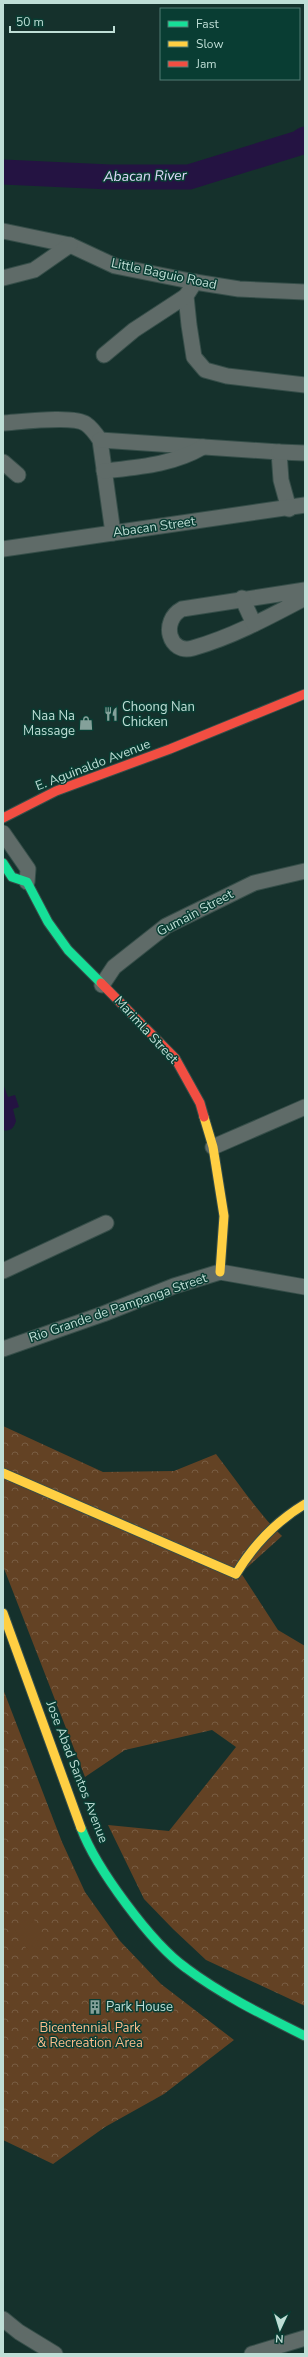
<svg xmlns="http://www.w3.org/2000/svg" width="308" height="2357" font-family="'Nunito Sans',sans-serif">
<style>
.forest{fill:url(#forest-crowns)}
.pitch{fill:#634224}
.water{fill:#241342}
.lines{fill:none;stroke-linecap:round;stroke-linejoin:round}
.river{stroke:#241342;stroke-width:25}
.street-casing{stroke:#364e49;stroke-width:17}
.fast-casing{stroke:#364e49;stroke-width:11}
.slow-casing{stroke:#364e49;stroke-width:11}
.jam-casing{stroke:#364e49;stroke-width:11}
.street{stroke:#5f6b68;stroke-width:15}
.fast{stroke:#16e098;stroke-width:9}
.slow{stroke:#ffcf43;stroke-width:9}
.jam{stroke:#f24e42;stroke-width:9}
.labels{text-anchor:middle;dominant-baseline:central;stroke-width:3;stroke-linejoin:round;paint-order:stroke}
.street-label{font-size:13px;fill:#bfded6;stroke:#093d33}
.poi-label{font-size:13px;fill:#bfded6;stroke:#093d33;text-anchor:start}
.park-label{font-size:13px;fill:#fdbc8c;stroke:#093d33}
.water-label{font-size:14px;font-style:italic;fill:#e1d8fc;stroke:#093d33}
</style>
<defs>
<pattern id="forest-crowns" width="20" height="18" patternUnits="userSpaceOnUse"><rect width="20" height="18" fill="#634224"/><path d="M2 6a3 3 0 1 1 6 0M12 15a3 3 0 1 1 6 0" fill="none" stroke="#785d43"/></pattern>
</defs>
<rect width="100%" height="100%" fill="#15312c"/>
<g class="forest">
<path d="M3,1426L103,1472L174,1471L216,1454C237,1481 258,1513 282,1536L241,1573L278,1630L305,1646V2006L206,1960L173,1929L144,1899L108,1825L169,1831L236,1747L212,1730L125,1750L85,1777L3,1566Z"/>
<polygon points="3,1689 62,1842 85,1892 120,1941 161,1984 234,2040 164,2094 105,2127 53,2164 3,2140"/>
</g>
<polygon class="pitch" points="33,1918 46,1939 28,1951 15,1930"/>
<path class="water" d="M3,1084L8,1097L15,1095L19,1107L13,1109L16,1121C14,1128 10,1132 3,1130Z"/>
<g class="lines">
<polyline class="river" points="3,172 110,177 189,177 299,143 305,139"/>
<defs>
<g id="street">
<polyline points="3,231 70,245 115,266 195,282 239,289 305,292"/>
<polyline points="3,278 34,270 70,245"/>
<polyline points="195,282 186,296 189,325 194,357 205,370 227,376 305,385"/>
<polyline points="104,355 134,330 186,296"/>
<path d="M3,423C20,422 74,415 86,424C92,428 96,434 100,440L113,533"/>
<polyline points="100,440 279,452 281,480 289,509"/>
<polyline points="279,452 305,453"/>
<polyline points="3,462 18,475"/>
<path d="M104,471C139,467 172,465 203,447"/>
<polyline points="3,549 305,505"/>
<path d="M305,590L182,609C160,621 169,655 193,648C232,637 269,617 305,598"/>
<polyline points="242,598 254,624"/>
<polyline points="3,833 28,869 27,882"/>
<polyline points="102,985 114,967 166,926 254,883 305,871"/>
<polyline points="213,1147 305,1107"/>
<polyline points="3,1271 106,1223"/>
<polyline points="3,1349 103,1314 174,1286 220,1272 305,1287"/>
<polyline points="3,2319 19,2332 55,2354"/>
<polyline points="252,2354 305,2338"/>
</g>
<g id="fast">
<polyline points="3,863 12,877 27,882 48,922 68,950 101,983"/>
<path d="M81,1828C96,1868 151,1943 186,1968C222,1995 265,2016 305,2036"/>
</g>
<g id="slow">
<polyline points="204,1117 213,1147 224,1216 220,1272"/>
<path d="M3,1473L236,1574C254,1544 275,1522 305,1504"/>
<polyline points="3,1613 81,1828"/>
</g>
<g id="jam">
<polyline points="3,818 56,791 170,749 305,694"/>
<polyline points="101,983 175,1058 200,1103 204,1117"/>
</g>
</defs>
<use href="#street" class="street-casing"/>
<use href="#fast" class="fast-casing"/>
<use href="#slow" class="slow-casing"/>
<use href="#jam" class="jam-casing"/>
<use href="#street" class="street"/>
<use href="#fast" class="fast"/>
<use href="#slow" class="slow"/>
<use href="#jam" class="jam"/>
</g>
<defs>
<symbol id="restaurant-bare" viewBox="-9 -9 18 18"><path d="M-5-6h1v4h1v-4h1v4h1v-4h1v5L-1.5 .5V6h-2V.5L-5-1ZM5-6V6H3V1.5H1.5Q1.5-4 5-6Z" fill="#84a19a" stroke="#093d33" stroke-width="2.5" paint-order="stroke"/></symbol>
<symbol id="shop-bare" viewBox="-9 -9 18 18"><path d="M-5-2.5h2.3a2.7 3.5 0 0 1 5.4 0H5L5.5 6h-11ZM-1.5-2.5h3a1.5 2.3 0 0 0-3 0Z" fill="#84a19a" stroke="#093d33" stroke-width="2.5" paint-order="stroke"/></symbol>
<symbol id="building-bare" viewBox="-9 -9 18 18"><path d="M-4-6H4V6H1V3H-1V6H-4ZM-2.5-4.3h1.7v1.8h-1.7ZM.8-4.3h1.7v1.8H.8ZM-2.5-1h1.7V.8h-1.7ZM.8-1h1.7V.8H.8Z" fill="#84a19a" stroke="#093d33" stroke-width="2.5" paint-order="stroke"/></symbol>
</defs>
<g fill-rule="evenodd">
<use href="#restaurant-bare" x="101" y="704" width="20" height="20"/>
<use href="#shop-bare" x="76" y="713" width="20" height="20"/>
<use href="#building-bare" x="85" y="1997" width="20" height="20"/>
</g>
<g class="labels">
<g class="street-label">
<text transform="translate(164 274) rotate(12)">Little Baguio Road</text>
<text transform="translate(154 527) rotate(-8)">Abacan Street</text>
<text transform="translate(93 765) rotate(-21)">E. Aguinaldo Avenue</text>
<text transform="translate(195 913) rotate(-28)">Gumain Street</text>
<text transform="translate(146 1030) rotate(47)">Marimla Street</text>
<text transform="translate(118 1308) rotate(-19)">Rio Grande de Pampanga Street</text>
<text transform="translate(77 1772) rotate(69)">Jose Abad Santos Avenue</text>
</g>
<g class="poi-label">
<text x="122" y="707">Choong Nan<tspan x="122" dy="15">Chicken</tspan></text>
<text x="75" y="716" text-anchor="end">Naa Na<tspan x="75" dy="15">Massage</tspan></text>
<text x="106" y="2007">Park House</text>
</g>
<g class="park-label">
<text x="90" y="2028">Bicentennial Park<tspan x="90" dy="15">&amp; Recreation Area</tspan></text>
</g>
<g class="water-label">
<text transform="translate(145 176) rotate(-1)">Abacan River</text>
</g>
</g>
<rect width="308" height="2357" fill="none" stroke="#bfded6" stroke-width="8"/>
<rect x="160" y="8" width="140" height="72" fill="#093d33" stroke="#527d74"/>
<rect x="168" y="21" width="20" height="6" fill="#16e098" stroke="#527d74"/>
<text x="196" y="28" font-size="12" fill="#bfded6">Fast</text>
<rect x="168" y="41" width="20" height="6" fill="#ffcf43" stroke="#527d74"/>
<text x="196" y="48" font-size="12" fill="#bfded6">Slow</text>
<rect x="168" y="61" width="20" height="6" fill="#f24e42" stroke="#527d74"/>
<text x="196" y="68" font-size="12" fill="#bfded6">Jam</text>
<g transform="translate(280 2329) rotate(184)" stroke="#093d33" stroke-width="3" paint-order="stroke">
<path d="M0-3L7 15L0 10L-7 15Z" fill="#bfded6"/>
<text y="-6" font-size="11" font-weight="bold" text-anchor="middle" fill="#bfded6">N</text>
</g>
<path d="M10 26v6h104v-6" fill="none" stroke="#bfded6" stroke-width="2"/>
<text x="16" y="26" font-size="12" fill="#bfded6" stroke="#093d33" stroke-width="3" paint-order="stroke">50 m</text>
</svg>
